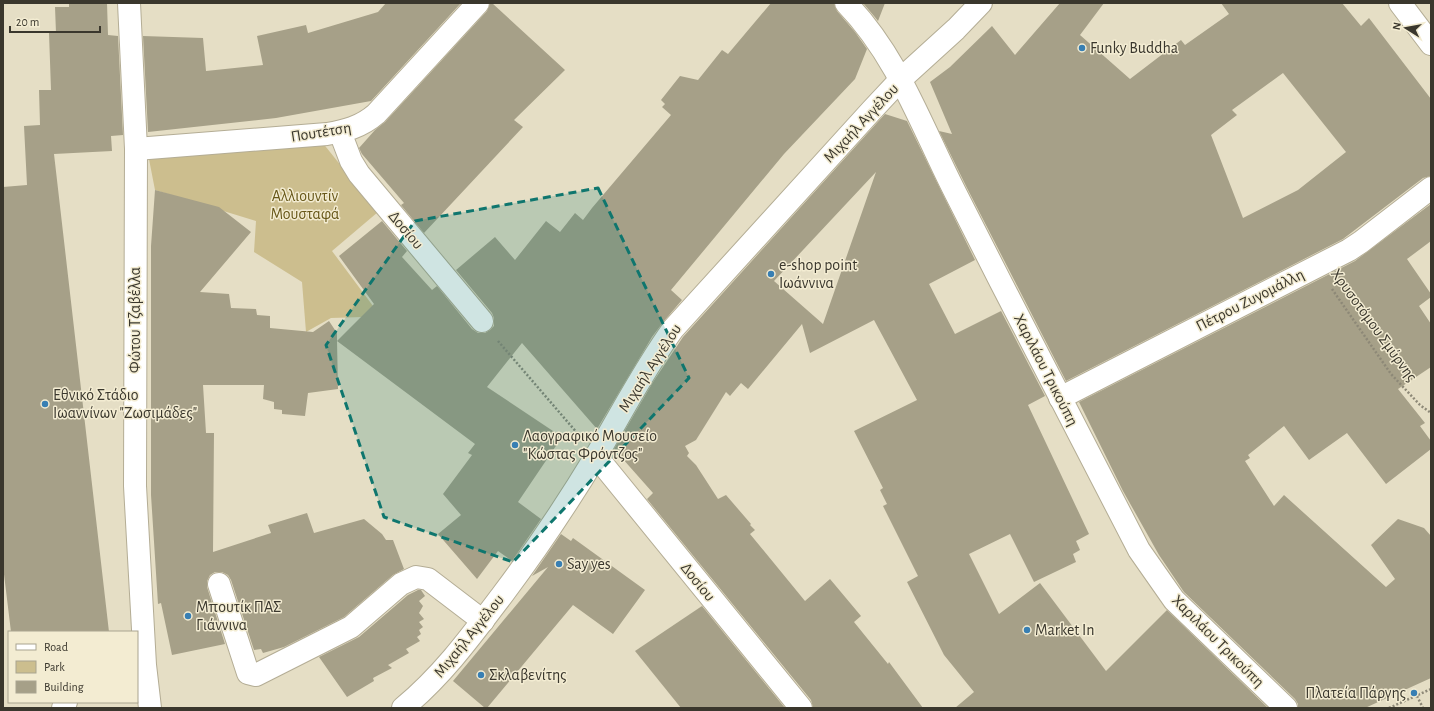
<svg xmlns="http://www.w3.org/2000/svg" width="1434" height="711" font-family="'Alegreya Sans',sans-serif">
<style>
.green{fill:#ccbe8e}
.building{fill:#a6a088;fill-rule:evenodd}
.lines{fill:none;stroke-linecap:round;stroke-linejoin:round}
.minor-casing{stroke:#b4ad95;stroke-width:24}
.path{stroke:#8d8877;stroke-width:2.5;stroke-dasharray:2 2;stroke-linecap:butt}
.minor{stroke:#fff;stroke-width:22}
.marked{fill:#0f766e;fill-opacity:0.2;stroke:#0f766e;stroke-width:3;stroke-dasharray:8 5;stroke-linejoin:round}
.poi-dot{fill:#387fb3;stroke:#f3ecd2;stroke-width:1.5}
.labels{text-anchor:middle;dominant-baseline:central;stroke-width:3;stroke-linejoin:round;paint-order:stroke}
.poi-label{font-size:16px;fill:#3a372d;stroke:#f3ecd2;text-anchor:start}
.street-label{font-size:16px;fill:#3a372d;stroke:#f3ecd2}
.park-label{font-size:16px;fill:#665617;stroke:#f3ecd2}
</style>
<rect width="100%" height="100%" fill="#e5dec5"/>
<polygon class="green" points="322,142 378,212 332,251 373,306 363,317 331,318 306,332 302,282 254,252 256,221 155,190 148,154"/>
<g class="building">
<polygon points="69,3 107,3 108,35 118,36 123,135 111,136 112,151 54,154 109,632 11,632 3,566 3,187 27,185 24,126 40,125 39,90 51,90 49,33 56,33 55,7 69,7"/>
<polygon points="386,3 461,3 371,101 276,118 148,132 143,36 203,38 206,71 263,65 257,36 306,25 308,33 378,12"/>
<polygon points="490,3 492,3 565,70 514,120 523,127 424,233 401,205 404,203 362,154 359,148 375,130 385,122 487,11"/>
<polygon points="771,3 834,3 837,11 855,32 867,49 855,79 784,154 671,290 682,300 664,321 652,337 597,429 522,343 487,387 562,437 518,502 541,519 512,561 498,551 477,579 438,534 461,515 443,494 472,455 468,453 475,444 337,341 338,389 308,393 305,416 282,414 282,410 274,409 274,402 263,399 264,385 203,385 206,433 214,433 213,552 271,533 268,525 307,513 314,533 364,519 382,534 386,540 393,540 404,569 393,575 344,617 284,647 263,653 261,649 254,650 231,580 228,575 222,572 215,572 210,575 207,581 207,587 225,644 172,655 161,603 158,604 151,495 151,246 155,190 219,207 251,232 200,292 229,294 231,308 256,309 257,315 270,316 270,328 313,332 329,321 337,333 337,341 374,304 339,256 382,221 407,251 402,257 432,290 437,286 472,329 478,333 485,333 490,330 494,326 494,318 492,313 456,270 495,237 515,260 546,221 560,232 575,213 583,220 592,208 671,115 662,107 665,104 661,100 680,76 698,80 722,50 728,54"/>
<polygon points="863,3 885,3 878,21 874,16"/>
<path d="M1060,3H1104L1080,35L1130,79L1181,40L1185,45L1229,14L1221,3H1342L1361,26L1369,18L1431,99V176L1423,178L1343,239L1066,381L967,188L939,131L952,134L930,82L950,67L992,26L1015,55ZM1283,73L1346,152L1298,190L1243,218L1211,135L1237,115L1232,110Z"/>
<path d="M885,114L907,121L975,260L929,284L955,334L1001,311L1045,396L1028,405L1089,534L1076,541L1080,550L1073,554L1076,562L1034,582L1010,534L969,554L999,614L1040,583L1106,671L1167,610L1268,708H955L974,692L944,655L907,582L918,576L883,506L887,504L880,490L883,488L854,431L917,400L874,320L810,353L802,324L748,389L741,383L730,396L726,392L696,440L685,446L689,453L687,456L696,465L718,499L726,495L751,524L750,525L755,530L750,534L805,601L830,579L861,616L854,622L888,664L889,662L923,708H813L811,700L647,499L653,493L614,449L653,382L683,337ZM876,172L823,324L774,281Z"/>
<polygon points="1431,204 1431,241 1407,259 1431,294 1431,297 1419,306 1431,324 1431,367 1398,389 1425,423 1420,426 1431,441 1431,449 1386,484 1347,433 1309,460 1284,426 1248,455 1250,458 1245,461 1274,506 1284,495 1386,587 1395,579 1371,545 1398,519 1424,528 1431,536 1431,678 1365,708 1298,708 1298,704 1295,699 1184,592 1159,555 1123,491 1079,402 1355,261"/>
<polygon points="561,534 571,541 573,538 645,590 613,634 573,605 487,708 485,708 453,681 548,567 532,576"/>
<polygon points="418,590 421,590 425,596 419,601 423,606 419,613 424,619 419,622 423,627 419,630 421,634 417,637 420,641 406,649 409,653 388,665 392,668 373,678 374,681 347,697 319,657 359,637 408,595"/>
<polygon points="702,606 785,708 681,708 635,651"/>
</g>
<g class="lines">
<defs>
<g id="minor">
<polyline points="129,3 136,149 135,486 145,665 150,708"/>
<path d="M846,3C899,58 922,128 956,194C1016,313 1077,431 1139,550L1174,600L1286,708"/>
<polyline points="1400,3 1431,44"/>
<polyline points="340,132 351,161 359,174 482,321"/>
<path d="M136,149L327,134C345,131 361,127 376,114L478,3"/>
<polyline points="1060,398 1349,250 1361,242 1431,188"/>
<polyline points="596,456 801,708"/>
<polyline points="219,584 248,673 256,675 351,627 401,584 416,577 428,579 483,621"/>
<polyline points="63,708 66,702"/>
<path d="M403,708C443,675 472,635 503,594C536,550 567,504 596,456C621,414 644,369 673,329L872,110L901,79L956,29L981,3"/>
</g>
</defs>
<use href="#minor" class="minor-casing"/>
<g class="path">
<polyline points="1332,289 1391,374 1420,405 1431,413"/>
<polyline points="498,341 578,434"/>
<polyline points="1417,696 1423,708"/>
<polyline points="1389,708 1431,689"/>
</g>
<use href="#minor" class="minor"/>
</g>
<path class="marked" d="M598,188L689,378L513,562L384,517L326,345L415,221Z"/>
<g class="poi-dot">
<circle cx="1082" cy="48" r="4"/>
<circle cx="771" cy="274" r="4"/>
<circle cx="45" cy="404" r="4"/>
<circle cx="515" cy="445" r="4"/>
<circle cx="559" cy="564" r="4"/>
<circle cx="188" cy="616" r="4"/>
<circle cx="1027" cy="630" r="4"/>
<circle cx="481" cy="675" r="4"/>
<circle cx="1414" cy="693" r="4"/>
</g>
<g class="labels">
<g class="poi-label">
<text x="1090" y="48">Funky Buddha</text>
<text x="779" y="265">e-shop point<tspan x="779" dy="18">Ιωάννινα</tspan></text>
<text x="53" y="395">Εθνικό Στάδιο<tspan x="53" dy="18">Ιωαννίνων "Ζωσιμάδες"</tspan></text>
<text x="523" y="436">Λαογραφικό Μουσείο<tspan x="523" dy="18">"Κώστας Φρόντζος"</tspan></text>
<text x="567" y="564">Say yes</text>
<text x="196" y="607">Μπουτίκ ΠΑΣ<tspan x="196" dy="18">Γιάννινα</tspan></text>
<text x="1035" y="630">Market In</text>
<text x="489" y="675">Σκλαβενίτης</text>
<text x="1406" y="693" text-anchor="end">Πλατεία Πάργης</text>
</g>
<g class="street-label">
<text transform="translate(861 123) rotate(-47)">Μιχαήλ Αγγέλου</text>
<text transform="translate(321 132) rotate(-9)">Πουτέτση</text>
<text transform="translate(406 230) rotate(50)">Δοσίου</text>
<text transform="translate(1250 300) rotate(-27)">Πέτρου Ζυγομάλλη</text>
<text transform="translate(135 320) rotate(-90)">Φώτου Τζαβέλλα</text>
<text transform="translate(1374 325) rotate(54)">Χρυσοτόμου Σμύρνης</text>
<text transform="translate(650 368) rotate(-57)">Μιχαήλ Αγγέλου</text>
<text transform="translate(1046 370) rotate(63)">Χαριλάου Τρικούπη</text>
<text transform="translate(698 582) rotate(51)">Δοσίου</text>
<text transform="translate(469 636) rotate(-51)">Μιχαήλ Αγγέλου</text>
<text transform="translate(1218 641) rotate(45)">Χαριλάου Τρικούπη</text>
</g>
<g class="park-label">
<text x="305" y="196">Αλλιουντίν<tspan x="305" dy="18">Μουσταφά</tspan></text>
</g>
</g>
<rect width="1434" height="711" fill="none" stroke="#3a372d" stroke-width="8"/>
<rect x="8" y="631" width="130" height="72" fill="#f3ecd2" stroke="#a9a490"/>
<rect x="16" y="644" width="20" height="6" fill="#ffffff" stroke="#a9a490"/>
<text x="44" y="651" font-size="12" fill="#3a372d">Road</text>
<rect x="16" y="661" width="20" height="12" fill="#ccbe8e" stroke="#a9a490"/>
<text x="44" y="671" font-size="12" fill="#3a372d">Park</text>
<rect x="16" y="681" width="20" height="12" fill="#a6a088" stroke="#a9a490"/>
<text x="44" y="691" font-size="12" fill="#3a372d">Building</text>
<g transform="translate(1406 28) rotate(281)" stroke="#f3ecd2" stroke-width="3" paint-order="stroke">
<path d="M0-3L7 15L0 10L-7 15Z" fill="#3a372d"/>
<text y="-6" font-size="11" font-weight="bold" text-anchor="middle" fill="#3a372d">N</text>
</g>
<path d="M10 26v6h90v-6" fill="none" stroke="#3a372d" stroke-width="2"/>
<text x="16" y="26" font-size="12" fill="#3a372d" stroke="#f3ecd2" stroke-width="3" paint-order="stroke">20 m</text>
</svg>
